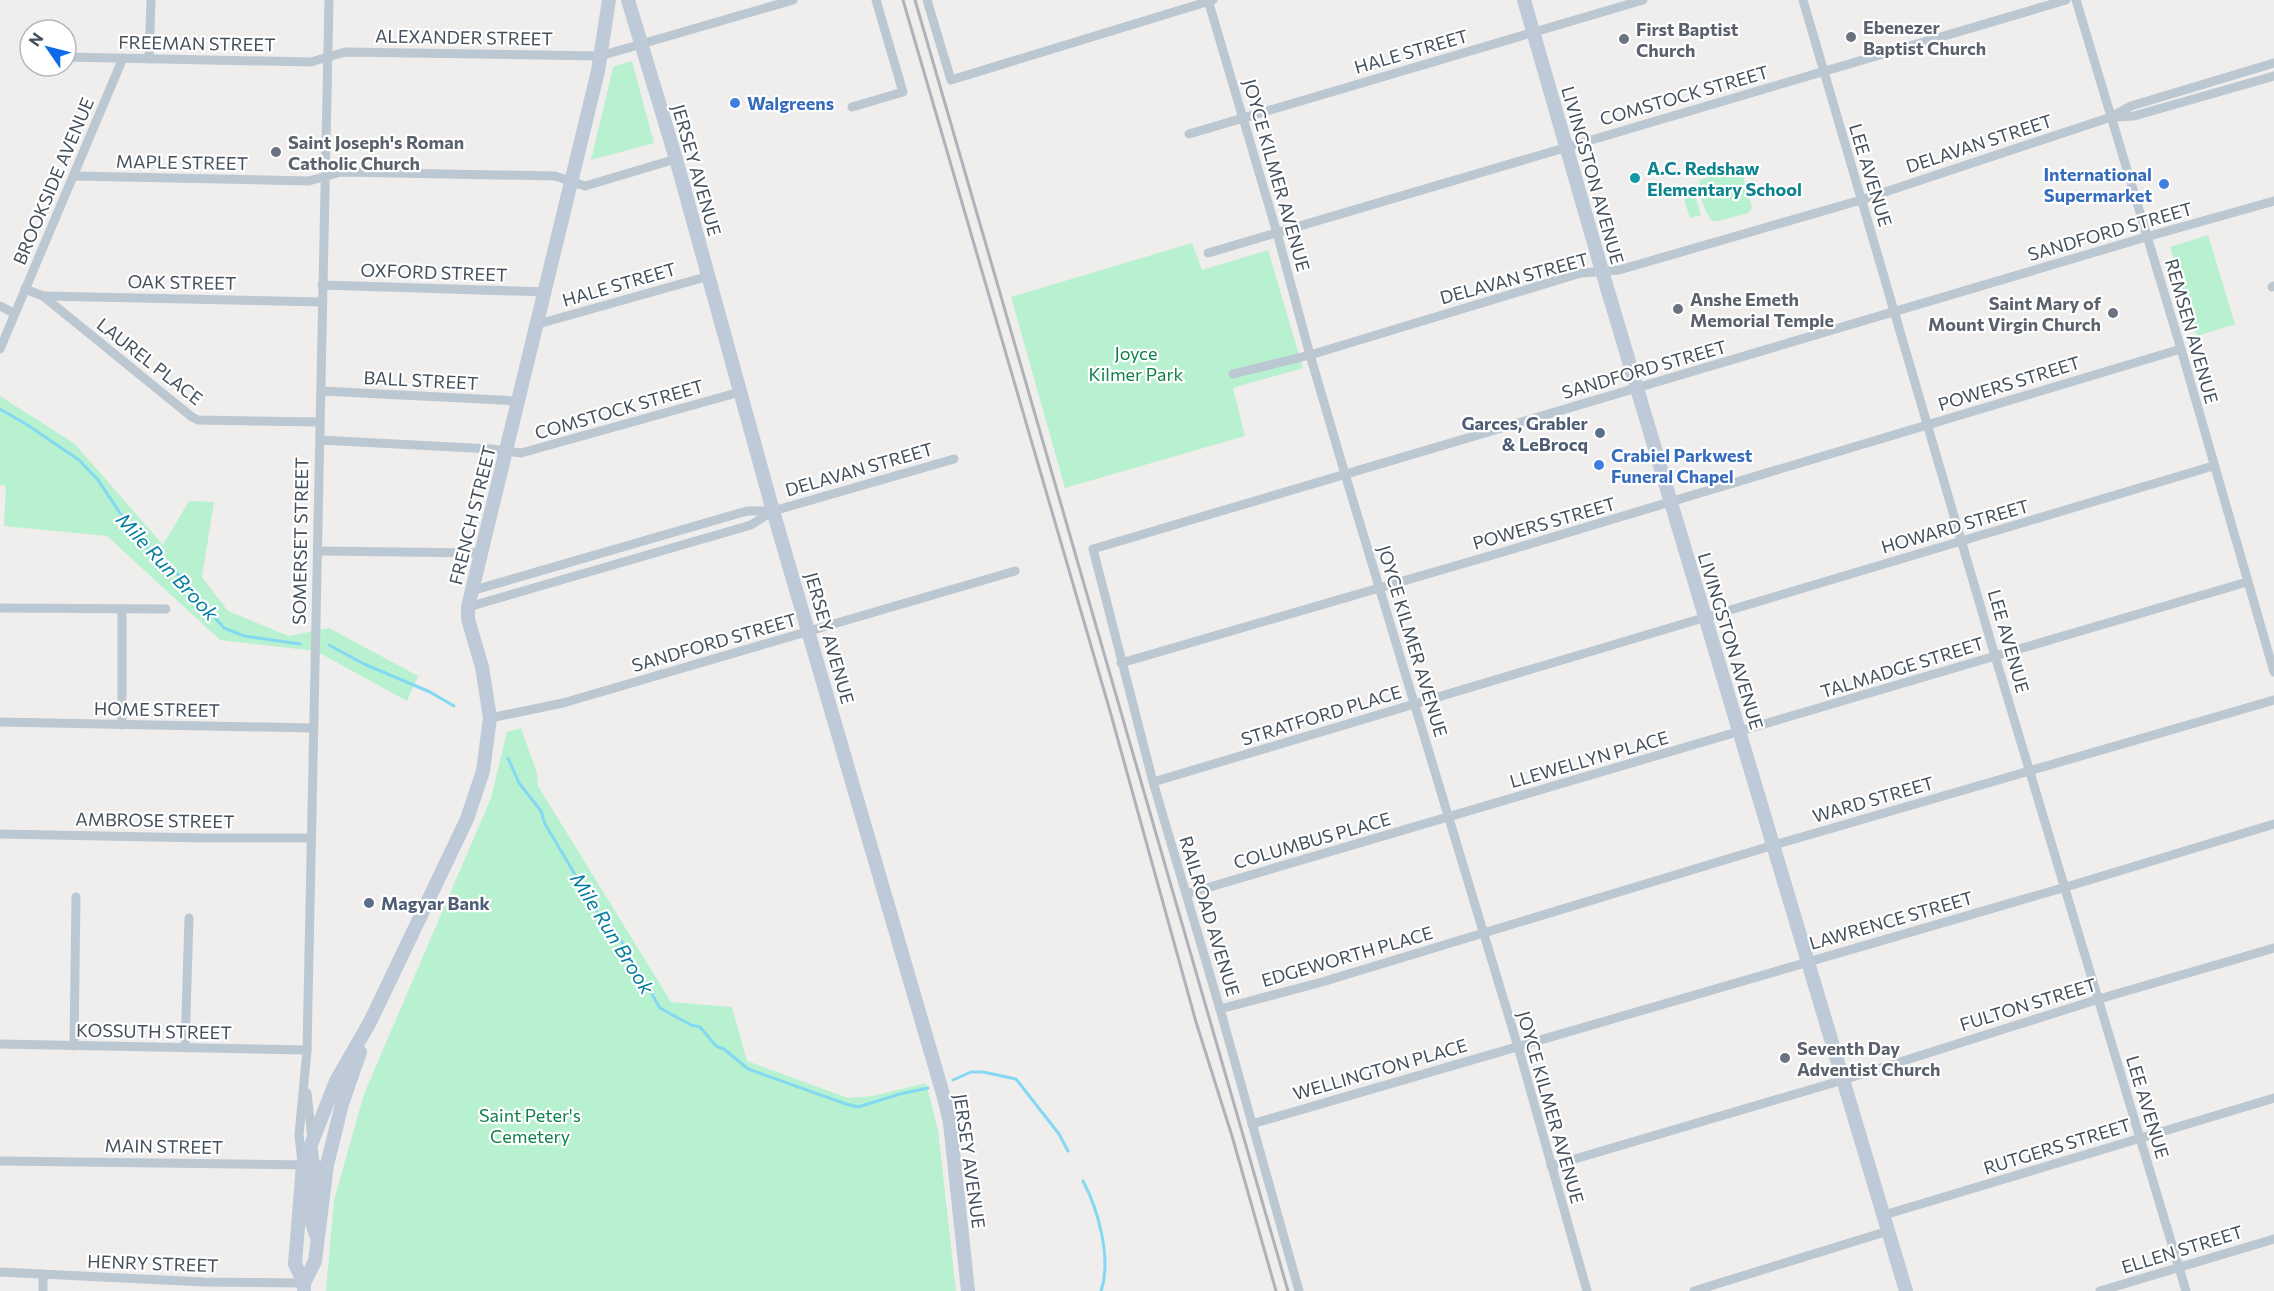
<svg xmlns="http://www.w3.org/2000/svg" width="2274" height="1291" font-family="Commissioner,sans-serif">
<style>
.green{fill:#b8f1cf}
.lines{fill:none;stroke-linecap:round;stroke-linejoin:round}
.stream{stroke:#82d9f1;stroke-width:3}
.street{stroke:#bcc8d1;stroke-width:9}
.secondary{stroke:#becad8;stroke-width:14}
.rail{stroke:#afb2b8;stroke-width:3}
.worship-dot{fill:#6b7280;stroke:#fff;stroke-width:2}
.shop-dot{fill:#3f7fe0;stroke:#fff;stroke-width:2}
.culture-dot{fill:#0f9aa8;stroke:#fff;stroke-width:2}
.service-dot{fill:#5c6f8a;stroke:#fff;stroke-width:2}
.labels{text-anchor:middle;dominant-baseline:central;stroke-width:4.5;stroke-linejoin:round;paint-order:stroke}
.worship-label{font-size:18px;font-weight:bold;fill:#5b616d;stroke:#fff;text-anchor:start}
.street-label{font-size:18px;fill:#44505c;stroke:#fff}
.shop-label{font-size:18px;font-weight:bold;fill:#366cbe;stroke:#fff;text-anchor:start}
.culture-label{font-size:18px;font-weight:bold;fill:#0d838f;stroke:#fff;text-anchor:start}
.park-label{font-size:18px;fill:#11814a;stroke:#fff}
.service-label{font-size:18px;font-weight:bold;fill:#4e5e75;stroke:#fff;text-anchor:end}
.water-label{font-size:20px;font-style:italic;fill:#047ea0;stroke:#fff}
</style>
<rect width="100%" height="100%" fill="#f0eded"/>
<g class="green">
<polygon points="632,61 654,143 591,160 613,68 614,66"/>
<path d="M1733,169H1738L1742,173L1752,208L1748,213L1718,221H1712C1705,213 1697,191 1700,180Z"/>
<polygon points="1692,185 1701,215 1690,218 1681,189"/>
<polygon points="2208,235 2235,324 2197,336 2170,247"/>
<polygon points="1192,243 1202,270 1268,250 1303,368 1233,388 1245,436 1065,488 1011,297"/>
<polygon points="0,396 75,444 163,545 189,501 214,502 202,577 228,611 289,636 329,628 418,676 407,701 316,651 220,640 107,536 4,526 6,486 0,485"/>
<polygon points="521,728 537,773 538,786 671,1002 732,1007 747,1061 848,1098 873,1096 926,1083 938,1130 956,1291 326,1291 334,1200 364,1094 491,798 507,732"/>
</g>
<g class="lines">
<g class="stream">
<polyline points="0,409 26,424 79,460 98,480 136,537 158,559 188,582 204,605 224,628 244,636 300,644"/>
<polyline points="329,645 364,664 430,692 454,706"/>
<polyline points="508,758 519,783 541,811 545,824 598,913 612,927 622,942 627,959 642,977 660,1008 691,1025 700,1027 716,1046 724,1049 748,1069 846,1104 858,1107 900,1094 928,1088"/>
<polyline points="953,1080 971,1072 983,1072 1016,1079 1059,1134 1068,1151"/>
<path d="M1083,1181C1098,1209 1112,1259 1101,1291"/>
</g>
<g class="street">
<polyline points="927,0 951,80 1213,0"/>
<polyline points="1208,0 1277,233 1310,355 1345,474 1521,1057 1587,1291"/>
<polyline points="1803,0 1995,656 2186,1291"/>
<polyline points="2076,0 2181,349 2274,672"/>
<polyline points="66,57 311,62 345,52 600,56 793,0"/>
<polyline points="149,59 151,0"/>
<polyline points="852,107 903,92 876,0"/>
<polyline points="2113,117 2134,116 2274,76"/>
<polyline points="1189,134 1643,0"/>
<polyline points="74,176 309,181 341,172 555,176 585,186 676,159"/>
<polyline points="1208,253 2066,0"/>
<polyline points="322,285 546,292"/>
<polyline points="2272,287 2274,286"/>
<polyline points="25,289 43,296 192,417 198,420 320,422"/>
<polyline points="43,296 322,302"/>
<polyline points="0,306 14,313"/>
<polyline points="538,324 709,276"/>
<polyline points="0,349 123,58"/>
<polyline points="1233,374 1310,355 1581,273 1619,270 1861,200 2111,117 2131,106 2274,63"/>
<polyline points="321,391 519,401"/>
<polyline points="320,440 491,449 521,453 740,392"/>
<polyline points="318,551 481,553"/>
<polyline points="471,591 747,511 771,511"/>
<polyline points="468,607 751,525 773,511 954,459"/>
<polyline points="0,608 166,609"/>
<polyline points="1121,663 1503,552 2181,349"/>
<polyline points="490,718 563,703 1015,571"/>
<polyline points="0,722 313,728"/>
<polyline points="122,725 122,609"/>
<polyline points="1153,782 2213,466"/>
<polyline points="0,834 205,838 310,838"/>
<polyline points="1186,894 2247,582"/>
<polyline points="1220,1009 1322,982 1774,845 2274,700"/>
<polyline points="0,1044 307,1050"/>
<polyline points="74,1046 76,897"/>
<polyline points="185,1048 189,918"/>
<polyline points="307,1093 315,1165"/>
<polyline points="1252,1124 2076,884 2274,824"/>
<polyline points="0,1161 307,1165"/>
<polyline points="302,1163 299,1135 307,1050 329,0"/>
<polyline points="1551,1166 1843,1080 2099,999 2274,948"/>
<polyline points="1884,1215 2274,1098"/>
<polyline points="0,1272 204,1282 304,1283"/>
<polyline points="43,1291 43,1274"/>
<polyline points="1299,1291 1220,1009 1153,782 1093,549 2146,237 2274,201"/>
<polyline points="1694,1291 1888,1231"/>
<polyline points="2100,1291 2274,1239"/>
</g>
<g class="secondary">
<polyline points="628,0 676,159 773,511 945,1101 950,1123 968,1291"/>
<polyline points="1524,0 1602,271 1906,1291"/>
<polyline points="315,1165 309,1214 316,1235"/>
<polyline points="304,1283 295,1264 303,1165 336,1081 370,1022 467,819 483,771 490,718 482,667 468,619 468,607 598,71 609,0"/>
<polyline points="304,1289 304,1283 315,1261 327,1165 342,1104 360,1052"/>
</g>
<g class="rail">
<polyline points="903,0 1110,711 1196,1022 1232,1136 1276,1291"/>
<path d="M915,0C1040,430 1164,860 1288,1291"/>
</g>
</g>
<g class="worship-dot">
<circle cx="1851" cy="37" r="6"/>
<circle cx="1624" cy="39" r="6"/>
<circle cx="276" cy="152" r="6"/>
<circle cx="1678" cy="309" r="6"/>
<circle cx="2113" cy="313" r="6"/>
<circle cx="1785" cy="1058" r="6"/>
</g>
<g class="shop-dot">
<circle cx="735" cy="103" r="6"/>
<circle cx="2164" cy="184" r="6"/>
<circle cx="1599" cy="465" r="6"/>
</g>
<circle class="culture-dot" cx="1635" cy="178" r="6"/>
<g class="service-dot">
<circle cx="1600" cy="433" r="6"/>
<circle cx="369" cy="903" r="6"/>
</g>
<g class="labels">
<g class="worship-label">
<text x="1863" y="27">Ebenezer<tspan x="1863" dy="21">Baptist Church</tspan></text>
<text x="1636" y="29">First Baptist<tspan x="1636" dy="21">Church</tspan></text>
<text x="288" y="142">Saint Joseph's Roman<tspan x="288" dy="21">Catholic Church</tspan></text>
<text x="1690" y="299">Anshe Emeth<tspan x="1690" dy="21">Memorial Temple</tspan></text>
<text x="2101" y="303" text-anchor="end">Saint Mary of<tspan x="2101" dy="21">Mount Virgin Church</tspan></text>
<text x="1797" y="1048">Seventh Day<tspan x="1797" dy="21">Adventist Church</tspan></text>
</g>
<g class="street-label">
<text transform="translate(464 37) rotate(1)">ALEXANDER STREET</text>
<text transform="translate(197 43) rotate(1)">FREEMAN STREET</text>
<text transform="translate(1411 51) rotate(-16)">HALE STREET</text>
<text transform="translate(1684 95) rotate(-16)">COMSTOCK STREET</text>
<text transform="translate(1979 143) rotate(-18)">DELAVAN STREET</text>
<text transform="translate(182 162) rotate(1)">MAPLE STREET</text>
<text transform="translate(697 170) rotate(74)">JERSEY AVENUE</text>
<text transform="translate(1277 175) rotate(74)">JOYCE KILMER AVENUE</text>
<text transform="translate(1593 175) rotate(74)">LIVINGSTON AVENUE</text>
<text transform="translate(1871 175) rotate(73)">LEE AVENUE</text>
<text transform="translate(53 181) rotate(-67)">BROOKSIDE AVENUE</text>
<text transform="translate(2110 231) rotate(-16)">SANDFORD STREET</text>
<text transform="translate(434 272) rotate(2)">OXFORD STREET</text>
<text transform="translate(1514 278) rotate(-15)">DELAVAN STREET</text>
<text transform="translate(182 282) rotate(1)">OAK STREET</text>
<text transform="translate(619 284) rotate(-16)">HALE STREET</text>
<text transform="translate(2192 331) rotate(74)">REMSEN AVENUE</text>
<text transform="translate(150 361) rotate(38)">LAUREL PLACE</text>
<text transform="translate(1644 369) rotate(-16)">SANDFORD STREET</text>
<text transform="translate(421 380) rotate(3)">BALL STREET</text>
<text transform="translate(2009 383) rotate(-17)">POWERS STREET</text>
<text transform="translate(619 409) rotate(-16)">COMSTOCK STREET</text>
<text transform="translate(859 469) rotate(-16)">DELAVAN STREET</text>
<text transform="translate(472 515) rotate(-76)">FRENCH STREET</text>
<text transform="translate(1544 523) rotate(-16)">POWERS STREET</text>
<text transform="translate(1955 526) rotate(-16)">HOWARD STREET</text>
<text transform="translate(300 541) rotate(-89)">SOMERSET STREET</text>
<text transform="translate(830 638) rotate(74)">JERSEY AVENUE</text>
<text transform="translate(1413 641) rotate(73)">JOYCE KILMER AVENUE</text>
<text transform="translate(1731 641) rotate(73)">LIVINGSTON AVENUE</text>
<text transform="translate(2009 641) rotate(74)">LEE AVENUE</text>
<text transform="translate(714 642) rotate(-16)">SANDFORD STREET</text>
<text transform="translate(1902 667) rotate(-17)">TALMADGE STREET</text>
<text transform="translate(157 709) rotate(1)">HOME STREET</text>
<text transform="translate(1321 715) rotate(-17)">STRATFORD PLACE</text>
<text transform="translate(1589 759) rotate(-16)">LLEWELLYN PLACE</text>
<text transform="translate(1873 799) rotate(-16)">WARD STREET</text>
<text transform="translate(155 820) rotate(1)">AMBROSE STREET</text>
<text transform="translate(1312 840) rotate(-16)">COLUMBUS PLACE</text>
<text transform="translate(1210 916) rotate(73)">RAILROAD AVENUE</text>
<text transform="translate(1891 920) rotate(-16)">LAWRENCE STREET</text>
<text transform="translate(1347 956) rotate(-16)">EDGEWORTH PLACE</text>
<text transform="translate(2028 1004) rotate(-17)">FULTON STREET</text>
<text transform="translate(154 1031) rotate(1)">KOSSUTH STREET</text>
<text transform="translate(1380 1069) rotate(-16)">WELLINGTON PLACE</text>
<text transform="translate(1551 1107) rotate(74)">JOYCE KILMER AVENUE</text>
<text transform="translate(2148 1107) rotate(73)">LEE AVENUE</text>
<text transform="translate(164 1146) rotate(1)">MAIN STREET</text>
<text transform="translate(2057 1146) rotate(-17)">RUTGERS STREET</text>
<text transform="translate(970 1161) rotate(82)">JERSEY AVENUE</text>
<text transform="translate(2182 1249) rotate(-17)">ELLEN STREET</text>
<text transform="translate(153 1263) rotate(2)">HENRY STREET</text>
</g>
<g class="shop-label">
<text x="747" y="103">Walgreens</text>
<text x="2152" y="174" text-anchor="end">International<tspan x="2152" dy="21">Supermarket</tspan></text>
<text x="1611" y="455">Crabiel Parkwest<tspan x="1611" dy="21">Funeral Chapel</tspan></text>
</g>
<g class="culture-label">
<text x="1647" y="168">A.C. Redshaw<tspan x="1647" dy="21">Elementary School</tspan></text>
</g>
<g class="park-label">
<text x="1136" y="353">Joyce<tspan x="1136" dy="21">Kilmer Park</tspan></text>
<text x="530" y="1115">Saint Peter's<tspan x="530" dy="21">Cemetery</tspan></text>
</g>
<g class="service-label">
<text x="1588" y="423">Garces, Grabler<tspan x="1588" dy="21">&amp; LeBrocq</tspan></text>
<text x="381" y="903" text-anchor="start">Magyar Bank</text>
</g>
<g class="water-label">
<text transform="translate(168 566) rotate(47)">Mile Run Brook</text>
<text transform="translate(613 933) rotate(58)">Mile Run Brook</text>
</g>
</g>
<g transform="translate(48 48) rotate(305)"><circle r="28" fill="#ffffff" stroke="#b4b9be" stroke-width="1.5"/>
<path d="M0-4.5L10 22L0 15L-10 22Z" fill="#0d6bea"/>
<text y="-9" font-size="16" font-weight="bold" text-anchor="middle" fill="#44505c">N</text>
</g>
</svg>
